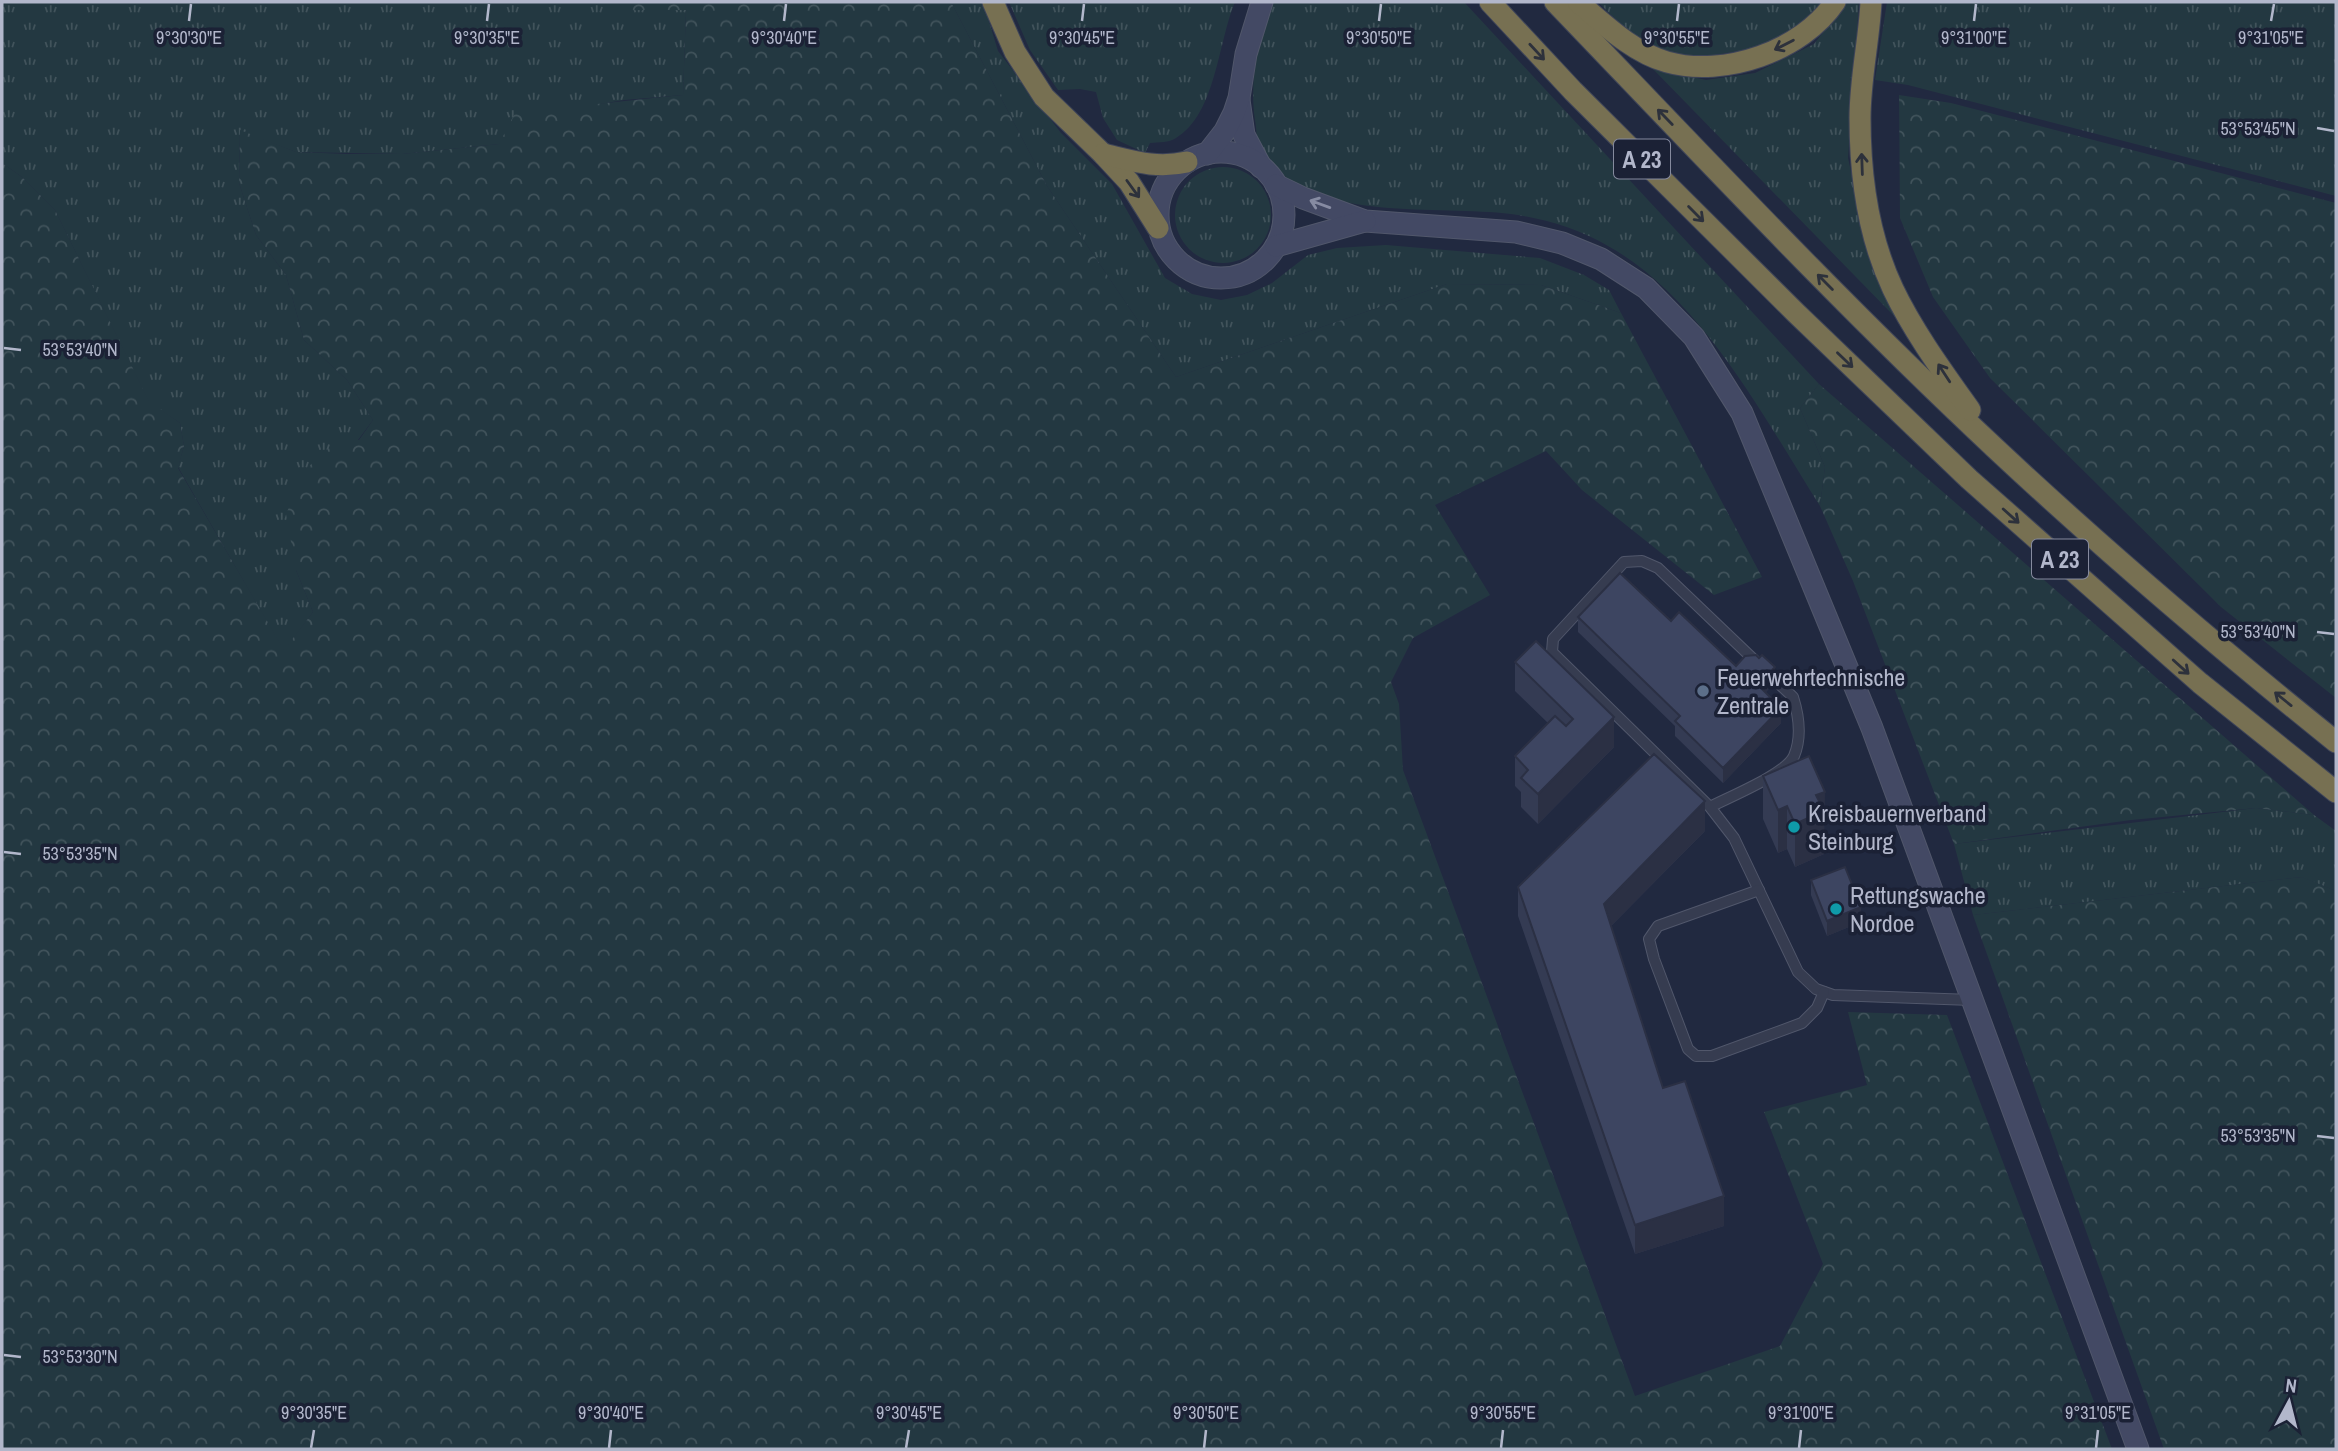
<svg xmlns="http://www.w3.org/2000/svg" width="2338" height="1451" font-family="'Archivo Narrow',sans-serif">
<style>
.grass{fill:url(#grass-tufts)}
.forest{fill:url(#forest-crowns)}
.lines{fill:none;stroke-linecap:round;stroke-linejoin:round}
.service-casing{stroke:#51576b;stroke-width:12}
.secondary-casing{stroke:#51576b;stroke-width:23}
.motorway-casing{stroke:#3e4458;stroke-width:23}
.service{stroke:#363c50;stroke-width:10}
.secondary{stroke:#434964;stroke-width:21}
.motorway{stroke:#777052;stroke-width:21}
.wall{fill:#343b53}
.shaded-wall{fill:#2b3044}
.building{fill:#3d4561;stroke:#2b3044;stroke-width:2}
.oneway{stroke:#2d313b}
.oneway2{stroke:#868ba2}
.ticks{fill:none;stroke:#b2b7cb;stroke-width:2.5}
.service-dot{fill:#5c6f8a;stroke:#1b2135;stroke-width:2.5}
.culture-dot{fill:#0f9aa8;stroke:#1b2135;stroke-width:2.5}
.labels{text-anchor:middle;dominant-baseline:central;stroke-width:7;stroke-linejoin:round;paint-order:stroke}
.shield{fill:#1b2135;stroke:#858a9e;stroke-width:2}
.shield-label{font-size:23px;font-weight:bold;fill:#b2b7cb}
.poi-label{font-size:24px;fill:#b2b7cb;stroke:#1b2135;text-anchor:start}
.ticks-label{font-size:18px;text-anchor:middle;fill:#b2b7cb;stroke:#1b2135;stroke-width:7;stroke-linejoin:round;paint-order:stroke}
</style>
<defs>
<pattern id="grass-tufts" width="24" height="20" patternUnits="userSpaceOnUse" patternTransform="scale(1.75)"><rect width="24" height="20" fill="#233841"/><path d="M3 7l-1-3M5 7V3M7 7l1-3M15 17l-1-3M17 17v-4M19 17l1-3" fill="none" stroke="#41535b"/></pattern>
<pattern id="forest-crowns" width="20" height="18" patternUnits="userSpaceOnUse" patternTransform="scale(1.75)"><rect width="20" height="18" fill="#233841"/><path d="M2 6a3 3 0 1 1 6 0M12 15a3 3 0 1 1 6 0" fill="none" stroke="#41535b"/></pattern>
</defs>
<rect width="100%" height="100%" fill="#212940"/>
<g class="grass">
<polygon points="2,2 617,2 626,10 686,10 683,95 624,100 571,109 499,144 402,154 296,152 240,131 239,183 256,235 286,275 304,340 347,380 373,420 358,440 296,570 313,612 284,651 178,467 184,446 180,423 149,402 55,210 22,177 2,163"/>
<polygon points="951,2 983,2 998,51 1061,133 1112,184 1165,278 1192,294 1221,300 1247,295 1272,283 1308,255 1337,248 1386,245 1540,258 1584,275 1609,290 1621,313 1541,285 1447,284 1176,377 1047,186"/>
<path d="M1009,2H1235C1218,42 1216,114 1176,138C1169,143 1158,142 1150,143L1145,153L1117,140L1103,118L1096,92L1080,89L1058,90L1030,50Z"/>
<path d="M1274,2H1464L1819,384L1800,408L1825,467L1820,506C1764,418 1702,298 1608,246C1581,230 1549,220 1518,215C1448,204 1326,223 1274,167C1270,163 1263,157 1260,152C1256,143 1257,130 1255,120C1249,81 1258,38 1274,2Z"/>
<polygon points="1598,2 1823,2 1809,20 1787,37 1751,49 1709,56 1675,55 1630,34"/>
<polygon points="1844,2 1859,2 1848,158 1866,240 1896,318 1652,68 1706,80 1755,73 1814,44 1835,17"/>
<polygon points="1887,2 2336,2 2336,196 1908,85 1875,80"/>
<circle cx="1223" cy="215" r="48"/>
<polygon points="2256,808 2314,815 2336,831 2336,891 2301,877 1973,915 1954,844"/>
</g>
<g class="forest">
<path d="M617,2H951L1047,186L1176,377L1447,284L1541,285L1621,313L1762,577L1714,595L1582,490L1546,451L1435,505L1490,595L1413,638L1391,682L1399,704L1403,770L1635,1396L1780,1346L1823,1264L1764,1112L1867,1085L1848,1012L1947,1015L2112,1449H2V163L22,177L55,210L149,401L180,423L184,446L178,468L284,650L313,612L296,570L286,514L307,468L340,438L359,440L373,420L347,380L304,340L286,275L256,235L239,183L240,130L296,152L347,154H402L499,144L516,111C572,108 627,100 683,95L686,10H625Z"/>
<polygon points="1899,95 1951,103 2336,203 2336,698 2221,607 1990,378 1933,297 1900,218"/>
<polygon points="1819,384 2314,815 2256,808 2131,820 1954,844 1853,581 1820,506 1825,467 1800,408"/>
<polygon points="2302,877 2336,891 2336,1449 2164,1449 1973,915"/>
</g>
<g class="lines">
<defs>
<g id="service">
<path d="M1710,807C1729,797 1786,774 1794,756C1802,737 1799,716 1793,697L1658,568L1642,561L1624,562L1553,639L1552,652L1710,807L1734,838L1798,972L1816,989L1833,995L1972,1000"/>
<polyline points="1759,890 1658,926 1649,939 1654,959 1688,1049 1696,1056 1712,1056 1802,1023 1817,1008 1824,992"/>
</g>
<g id="secondary">
<polyline points="1239,100 1244,135 1261,167"/>
<circle cx="1221" cy="215" r="63"/>
<polyline points="1207,154 1225,131 1234,113 1239,98 1246,54 1262,2"/>
<polyline points="1276,185 1303,198 1365,221 1516,232 1562,243 1601,259 1646,288 1694,337 1742,413 1872,728 2138,1449"/>
<polyline points="1276,246 1365,221"/>
</g>
<g id="motorway">
<polyline points="993,2 1015,52 1044,97 1103,154 1129,182 1158,228"/>
<polyline points="1490,2 1573,91 1796,313 1969,479 2200,683 2336,792"/>
<path d="M1555,2C1700,153 1843,306 1996,449C2105,551 2219,648 2336,742"/>
<path d="M1578,2C1604,24 1632,52 1667,62C1724,78 1802,51 1835,2"/>
<path d="M1871,2C1869,41 1860,79 1860,118C1860,176 1868,236 1893,289C1913,331 1943,372 1970,410"/>
<path d="M1103,154C1133,161 1156,169 1187,162"/>
</g>
</defs>
<use href="#service" class="service-casing"/>
<use href="#secondary" class="secondary-casing"/>
<use href="#motorway" class="motorway-casing"/>
<use href="#service" class="service"/>
<use href="#secondary" class="secondary"/>
<use href="#motorway" class="motorway"/>
</g>
<g class="wall">
<polygon points="1578,617 1671,621 1736,666 1759,658 1775,682 1766,692 1781,723 1723,783 1675,736 1675,726 1578,632"/>
<polygon points="1515,662 1614,747 1538,824 1521,807 1521,792 1515,786 1515,756 1548,723 1515,691"/>
<polygon points="1763,776 1825,835 1824,835 1824,854 1795,867 1787,849 1778,853 1763,819"/>
<polygon points="1705,831 1611,926 1663,1088 1724,1226 1635,1254 1518,916 1518,887"/>
<polygon points="1811,880 1861,922 1827,936 1811,895"/>
</g>
<g class="shaded-wall">
<polygon points="1775,667 1775,682 1758,700 1758,685"/>
<polygon points="1781,708 1781,723 1723,783 1723,768"/>
<polygon points="1614,717 1614,747 1538,824 1538,794"/>
<polygon points="1825,792 1824,854 1795,867 1795,824 1816,795"/>
<polygon points="1705,801 1705,831 1604,933 1604,904"/>
<polygon points="1787,806 1787,849 1778,853 1778,810"/>
<polygon points="1861,907 1861,922 1827,936 1827,921"/>
<polygon points="1724,1196 1724,1226 1635,1254 1635,1225"/>
</g>
<g class="building">
<polygon points="1620,573 1671,621 1679,612 1736,666 1745,656 1756,655 1759,658 1762,655 1775,667 1758,685 1781,708 1723,768 1675,721 1680,716 1578,617"/>
<polygon points="1536,641 1614,717 1538,794 1521,778 1528,770 1515,756 1555,716 1566,726 1573,719 1515,662"/>
<polygon points="1654,754 1705,801 1604,904 1663,1088 1685,1081 1724,1196 1635,1225 1518,887"/>
<polygon points="1809,756 1825,792 1816,795 1824,811 1795,824 1787,806 1778,810 1763,776"/>
<polygon points="1845,867 1861,907 1827,921 1811,880"/>
</g>
<defs><path id="oneway-shaft" d="M-6 0H5M1.5-3L5.5 0L1.5 3" fill="none" stroke-width="1.6" stroke-linecap="round" stroke-linejoin="round" transform="scale(1.75)"/></defs>
<g class="oneway">
<use href="#oneway-shaft" transform="translate(1784 45) rotate(153)"/>
<use href="#oneway-shaft" transform="translate(1537 52) rotate(47)"/>
<use href="#oneway-shaft" transform="translate(1665 117) rotate(-134)"/>
<use href="#oneway-shaft" transform="translate(1862 164) rotate(-92)"/>
<use href="#oneway-shaft" transform="translate(1133 189) rotate(54)"/>
<use href="#oneway-shaft" transform="translate(1696 214) rotate(45)"/>
<use href="#oneway-shaft" transform="translate(1825 282) rotate(-135)"/>
<use href="#oneway-shaft" transform="translate(1845 360) rotate(44)"/>
<use href="#oneway-shaft" transform="translate(1944 373) rotate(-123)"/>
<use href="#oneway-shaft" transform="translate(2011 516) rotate(42)"/>
<use href="#oneway-shaft" transform="translate(2181 667) rotate(42)"/>
<use href="#oneway-shaft" transform="translate(2283 699) rotate(-141)"/>
</g>
<use class="oneway2" href="#oneway-shaft" transform="translate(1320 204) rotate(-160)"/>
<path class="ticks" d="M189,21L191,4M487,21L489,4M784,21L786,4M1082,21L1084,4M1379,21L1381,4M1677,21L1679,4M1974,21L1976,4M2271,21L2274,4M2317,128L2334,131M4,348L21,350M2317,632L2334,634M4,852L21,854M2317,1136L2334,1138M4,1355L21,1357M311,1448L314,1430M609,1448L611,1430M906,1448L909,1430M1204,1448L1206,1430M1501,1448L1503,1430M1799,1448L1801,1430M2096,1448L2098,1430"/>
<circle class="service-dot" cx="1703" cy="691" r="7"/>
<g class="culture-dot">
<circle cx="1794" cy="827" r="7"/>
<circle cx="1836" cy="909" r="7"/>
</g>
<g class="labels">
<g class="shield">
<rect x="1614" y="139.5" width="56" height="39" rx="5"/>
<rect x="2032" y="539.5" width="56" height="39" rx="5"/>
</g>
<g class="shield-label">
<text x="1642" y="159">A 23</text>
<text x="2060" y="559">A 23</text>
</g>
<g class="poi-label">
<text x="1717" y="677">Feuerwehrtechnische<tspan x="1717" dy="28">Zentrale</tspan></text>
<text x="1808" y="813">Kreisbauernverband<tspan x="1808" dy="28">Steinburg</tspan></text>
<text x="1850" y="895">Rettungswache<tspan x="1850" dy="28">Nordoe</tspan></text>
</g>
</g>
<g class="ticks-label">
<text x="189" y="44">9°30'30"E</text>
<text x="487" y="44">9°30'35"E</text>
<text x="784" y="44">9°30'40"E</text>
<text x="1082" y="44">9°30'45"E</text>
<text x="1379" y="44">9°30'50"E</text>
<text x="1677" y="44">9°30'55"E</text>
<text x="1974" y="44">9°31'00"E</text>
<text x="2271" y="44">9°31'05"E</text>
<text x="2258" y="135">53°53'45"N</text>
<text x="80" y="356">53°53'40"N</text>
<text x="2258" y="638">53°53'40"N</text>
<text x="80" y="860">53°53'35"N</text>
<text x="2258" y="1142">53°53'35"N</text>
<text x="80" y="1363">53°53'30"N</text>
<text x="314" y="1419">9°30'35"E</text>
<text x="611" y="1419">9°30'40"E</text>
<text x="909" y="1419">9°30'45"E</text>
<text x="1206" y="1419">9°30'50"E</text>
<text x="1503" y="1419">9°30'55"E</text>
<text x="1801" y="1419">9°31'00"E</text>
<text x="2098" y="1419">9°31'05"E</text>
</g>
<rect width="2338" height="1451" fill="none" stroke="#b2b7cb" stroke-width="7"/>
<g transform="translate(2289 1402) rotate(7)" stroke="#1b2135" stroke-width="5" paint-order="stroke">
<path d="M0-5L12 26L0 18L-12 26Z" fill="#b2b7cb"/>
<text y="-10" font-size="19" font-weight="bold" text-anchor="middle" fill="#b2b7cb">N</text>
</g>
</svg>
